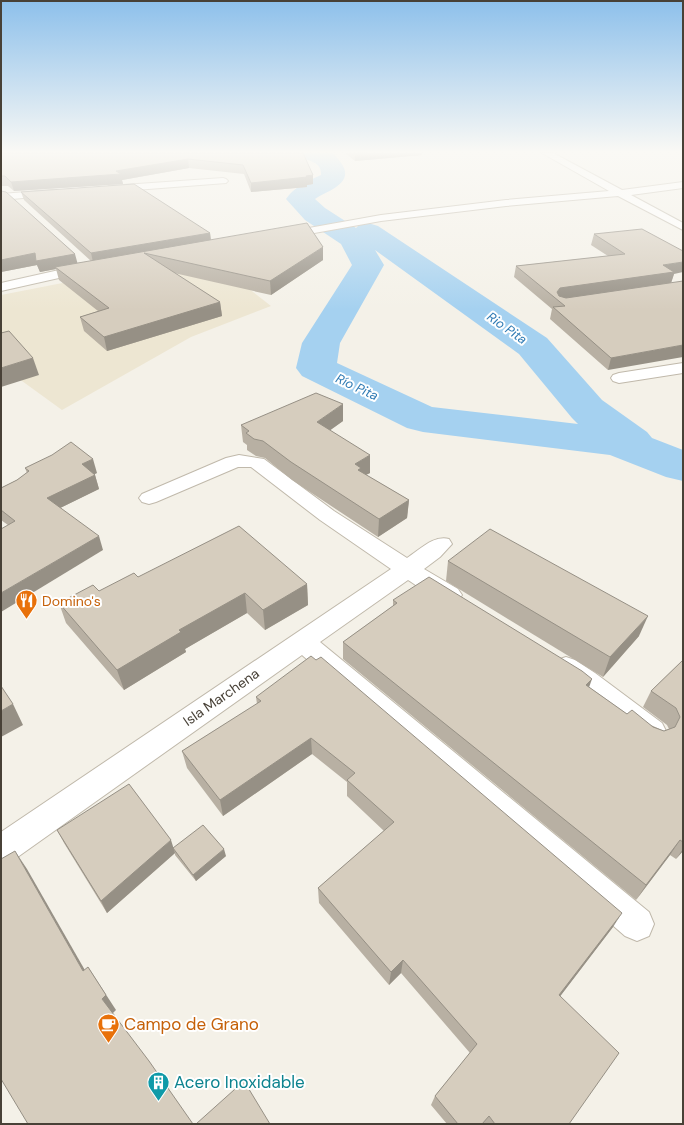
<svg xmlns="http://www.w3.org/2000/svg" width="684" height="1125" font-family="'DM Sans',sans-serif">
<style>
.education{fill:#ede6d2}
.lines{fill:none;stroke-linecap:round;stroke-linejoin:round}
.river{fill:#a5d1f0;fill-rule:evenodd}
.street-casing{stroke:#c0b9ab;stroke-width:2}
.street{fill:#fff;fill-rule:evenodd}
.wall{fill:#b8b0a3}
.shaded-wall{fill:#969085}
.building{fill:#d6cdbe;stroke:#969085}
.labels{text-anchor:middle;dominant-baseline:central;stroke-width:4;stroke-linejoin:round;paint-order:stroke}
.far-water-label{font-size:13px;font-style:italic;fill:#307bb4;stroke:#fff}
.food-label{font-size:14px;fill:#c56008;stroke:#fff;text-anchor:start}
.street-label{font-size:14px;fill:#484137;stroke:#fff}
.near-food-label{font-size:17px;fill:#c56008;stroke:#fff;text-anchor:start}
.near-culture-label{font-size:17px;fill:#0d838f;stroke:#fff;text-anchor:start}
</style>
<rect width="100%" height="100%" fill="#f4f1e8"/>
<polygon class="education" points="206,255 271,306 191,337 62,410 22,381 1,357 1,295"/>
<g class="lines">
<path class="river" d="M298,153H333C337,158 342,163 344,168C351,185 324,192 315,199L325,208L356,228L358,226L368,223L378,226L547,338L602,400L647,432L652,438L683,450V481L666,477L610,455L423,432L407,428L302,376L296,368L302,343L352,265L341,244L305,220L286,199C294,187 308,181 321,175C322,159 305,163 298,153ZM375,250L519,354L572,418L578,424L432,407L337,363L340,343L384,265Z"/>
<defs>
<g id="street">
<polygon points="542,153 553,153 622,190 683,182 683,188 631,195 683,223 683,230 618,196 506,206 381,221 281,239 277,238 275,236 277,234 281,233 381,215 506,200 609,191"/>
<polygon points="223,178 226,179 228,181 226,183 109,192 104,189 109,186"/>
<polygon points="52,190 56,191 57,193 56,195 1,200 1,194"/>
<polygon points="86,264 90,265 92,268 90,271 1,291 1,283"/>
<polygon points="683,363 683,373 619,383 613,381 611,378 613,375 619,373"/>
<path d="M239,455L264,459L334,511L407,558C420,550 433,535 449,539L452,544L440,557L424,569L458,589L462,595L458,601C440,606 423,589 408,580L320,642L649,912L654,924L649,936L637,941L625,936L302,655L12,861L1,865V832L391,569L320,520L251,467H238L156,502L149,504L142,502L139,498L142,494L226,458Z"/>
<polygon points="566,657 575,660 595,673 662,723 666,731 662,739 652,743 642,739 577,687 557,674 553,667 557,660"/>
</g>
</defs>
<use href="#street" class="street-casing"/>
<use href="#street" class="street"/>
</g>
<g class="wall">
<polygon points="1,153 303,153 313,175 313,184 307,185 307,187 251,192 244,174 189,168 122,180 123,184 14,191 8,186 1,186"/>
<polygon points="345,153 422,153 422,155 355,161"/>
<polygon points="1,191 77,263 91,261 24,200 21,192 210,233 211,240 323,260 271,295 174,273 220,302 222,316 107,351 84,331 80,317 98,311 59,280 56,269 40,272 37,265 1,272"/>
<polygon points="594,234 674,274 671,283 608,370 550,319 552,309 514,277 516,266 608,256 591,245"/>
<polygon points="343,421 330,430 370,473 366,475 409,500 407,518 378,537 292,480 265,458 256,456 247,450 247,445 243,442 241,425"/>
<polygon points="25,468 97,473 94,474 95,475 99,489 60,508 103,550 8,525 1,520 1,488 17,480 27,473"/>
<polygon points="448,561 639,636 603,677 446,581"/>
<polygon points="138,577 307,584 308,605 265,630 247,613 185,649 186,652 124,690 66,623 59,603 99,591"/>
<polygon points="393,600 589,687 627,714 664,731 669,729 667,725 643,707 651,691 683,660 683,851 676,859 670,855 636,900 343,659 343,642 393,606"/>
<polygon points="256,697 613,927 560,996 569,1124 447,1124 431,1105 435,1096 470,1053 401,973 389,985 319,903 318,888 384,831 347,796 347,782 312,754 223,816 187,768 182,751 257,704"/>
<polygon points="57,830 226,856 196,881 175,855 175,853 107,913 64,843"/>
</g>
<g class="shaded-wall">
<polygon points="368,153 422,153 422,155 355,161 355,154"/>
<polygon points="188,159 189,168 122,180 123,184 14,191 11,182 116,171"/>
<polygon points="313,175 313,184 307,185 307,187 251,192 251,183"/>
<polygon points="210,233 211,242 93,262 91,253"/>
<polygon points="323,247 323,260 271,295 270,281"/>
<polygon points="35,253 75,254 78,265 55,267 56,269 40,272 37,265 1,272 1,260"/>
<polygon points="683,262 683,272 674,274 671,283 558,300 557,292 560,288 663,265"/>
<polygon points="220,302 222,316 107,351 104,337"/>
<polygon points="683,345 683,357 608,370 611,358"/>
<polygon points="33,358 39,375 1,387 1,368"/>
<polygon points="343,404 343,421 318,439 317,422"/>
<polygon points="370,455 370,473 361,477 355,464"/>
<polygon points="93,459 97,473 86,478 82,464"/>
<polygon points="95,475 99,489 52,512 47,498"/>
<polygon points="409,500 407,518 378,537 379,519"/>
<polygon points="99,536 103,550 1,612 1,593"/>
<polygon points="307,584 308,605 265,630 263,610"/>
<polygon points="245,593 247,613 185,649 186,652 124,690 117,670 179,630"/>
<polygon points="648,616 639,636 603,677 610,657"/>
<polygon points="592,679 586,696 586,685"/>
<polygon points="13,704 23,725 1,737 1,711"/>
<polygon points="311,738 312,754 223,816 220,800"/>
<polygon points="171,840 175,853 107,913 101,901"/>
<polygon points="680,840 670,855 636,900 646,885"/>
<polygon points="224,849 226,856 196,881 193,875"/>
<polygon points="683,849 683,851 676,859"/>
<polygon points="15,851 27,869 94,986 83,971"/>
<polygon points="622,913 613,927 552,1007 559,995"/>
<polygon points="403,960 401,973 389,985 391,972"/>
<polygon points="88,967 116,1010 112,1014 102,999"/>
</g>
<g class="building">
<polygon points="1,153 303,153 313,175 306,176 307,177 251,183 243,165 188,159 116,171 121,174 11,182 5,176 1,176"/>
<polygon points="354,153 368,153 355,154"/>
<polygon points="134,184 210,233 91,253 21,192"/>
<polygon points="1,191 6,192 75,254 36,261 35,253 1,260"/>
<polygon points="307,223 323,247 270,281 144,253 220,302 104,337 80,317 109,308 55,267"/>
<polygon points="642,229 683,251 683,262 663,265 674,272 560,288 557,292 559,296 566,298 683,281 683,345 611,358 553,307 565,306 516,266 625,254 594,234"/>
<polygon points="9,331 33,358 1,368 1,333"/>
<polygon points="316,393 343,404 317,422 370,455 355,464 361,468 358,470 409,500 379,519 291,462 263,441 254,439 246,433 249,431 241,425"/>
<polygon points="71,442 93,459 82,464 95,475 47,498 99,536 1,593 1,529 15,521 1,510 1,488 17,480 29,471 25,468 52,455"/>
<polygon points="239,526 307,584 263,610 245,593 179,630 181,632 117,670 59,603 93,585 99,591 134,573 138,577"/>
<polygon points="490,529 648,616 610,657 448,561"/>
<polygon points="429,577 582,671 592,679 586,685 627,714 632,710 653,727 664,731 675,727 680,717 676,708 651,691 683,660 683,842 680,840 646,885 343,642 397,603 393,600"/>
<polygon points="311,656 316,660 321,657 622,913 559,995 619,1053 569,1124 495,1124 489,1116 482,1124 458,1124 435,1096 477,1044 403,960 391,972 318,888 394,822 347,780 355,773 311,738 220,800 182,751 261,701 256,697"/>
<polygon points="1,686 13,704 1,711"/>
<polygon points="129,784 171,840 101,901 57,830"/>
<polygon points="203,825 224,849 193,875 173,848"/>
<polygon points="15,851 83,971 88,967 106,995 102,999 149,1061 193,1124 28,1124 1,1079 1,859"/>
<polygon points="244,1081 270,1124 196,1124"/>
</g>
<linearGradient id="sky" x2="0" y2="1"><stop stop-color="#8dc0eb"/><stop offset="0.49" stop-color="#faf9f5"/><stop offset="1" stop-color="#faf9f5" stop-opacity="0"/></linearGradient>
<rect width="684" height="310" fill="url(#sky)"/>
<defs>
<symbol id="restaurant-pin" viewBox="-11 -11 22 30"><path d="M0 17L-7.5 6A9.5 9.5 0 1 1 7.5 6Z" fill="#e8710a" stroke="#fff"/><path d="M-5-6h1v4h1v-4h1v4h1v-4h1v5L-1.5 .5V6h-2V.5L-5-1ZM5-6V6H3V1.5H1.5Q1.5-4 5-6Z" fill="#fff"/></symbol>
<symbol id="cafe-pin" viewBox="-11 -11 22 30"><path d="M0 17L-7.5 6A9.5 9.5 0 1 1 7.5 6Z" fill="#e8710a" stroke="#fff"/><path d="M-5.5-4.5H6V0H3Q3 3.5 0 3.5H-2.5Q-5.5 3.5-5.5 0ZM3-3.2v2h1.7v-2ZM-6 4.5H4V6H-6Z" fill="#fff"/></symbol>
<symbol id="building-pin" viewBox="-11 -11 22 30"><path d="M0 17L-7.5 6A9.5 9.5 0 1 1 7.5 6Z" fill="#0f9aa8" stroke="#fff"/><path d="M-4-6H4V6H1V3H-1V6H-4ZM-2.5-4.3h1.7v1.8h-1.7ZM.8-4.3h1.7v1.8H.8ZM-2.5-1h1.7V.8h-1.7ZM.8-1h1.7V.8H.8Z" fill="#fff"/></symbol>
</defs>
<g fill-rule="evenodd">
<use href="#restaurant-pin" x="14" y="588" width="25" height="34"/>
<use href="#cafe-pin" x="96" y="1012" width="25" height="34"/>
<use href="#building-pin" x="146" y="1070" width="25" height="34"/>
</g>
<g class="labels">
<g class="far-water-label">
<text transform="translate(507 328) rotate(35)">Rio Pita</text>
<text transform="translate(357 387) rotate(25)">Río Pita</text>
</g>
<g class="food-label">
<text x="42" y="601">Domino's</text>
</g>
<g class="street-label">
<text transform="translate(221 697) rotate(-35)">Isla Marchena</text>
</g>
<g class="near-food-label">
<text x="124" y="1024">Campo de Grano</text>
</g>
<g class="near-culture-label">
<text x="174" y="1082">Acero Inoxidable</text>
</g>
</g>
<rect width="684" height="1125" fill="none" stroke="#484137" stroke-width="4"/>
</svg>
